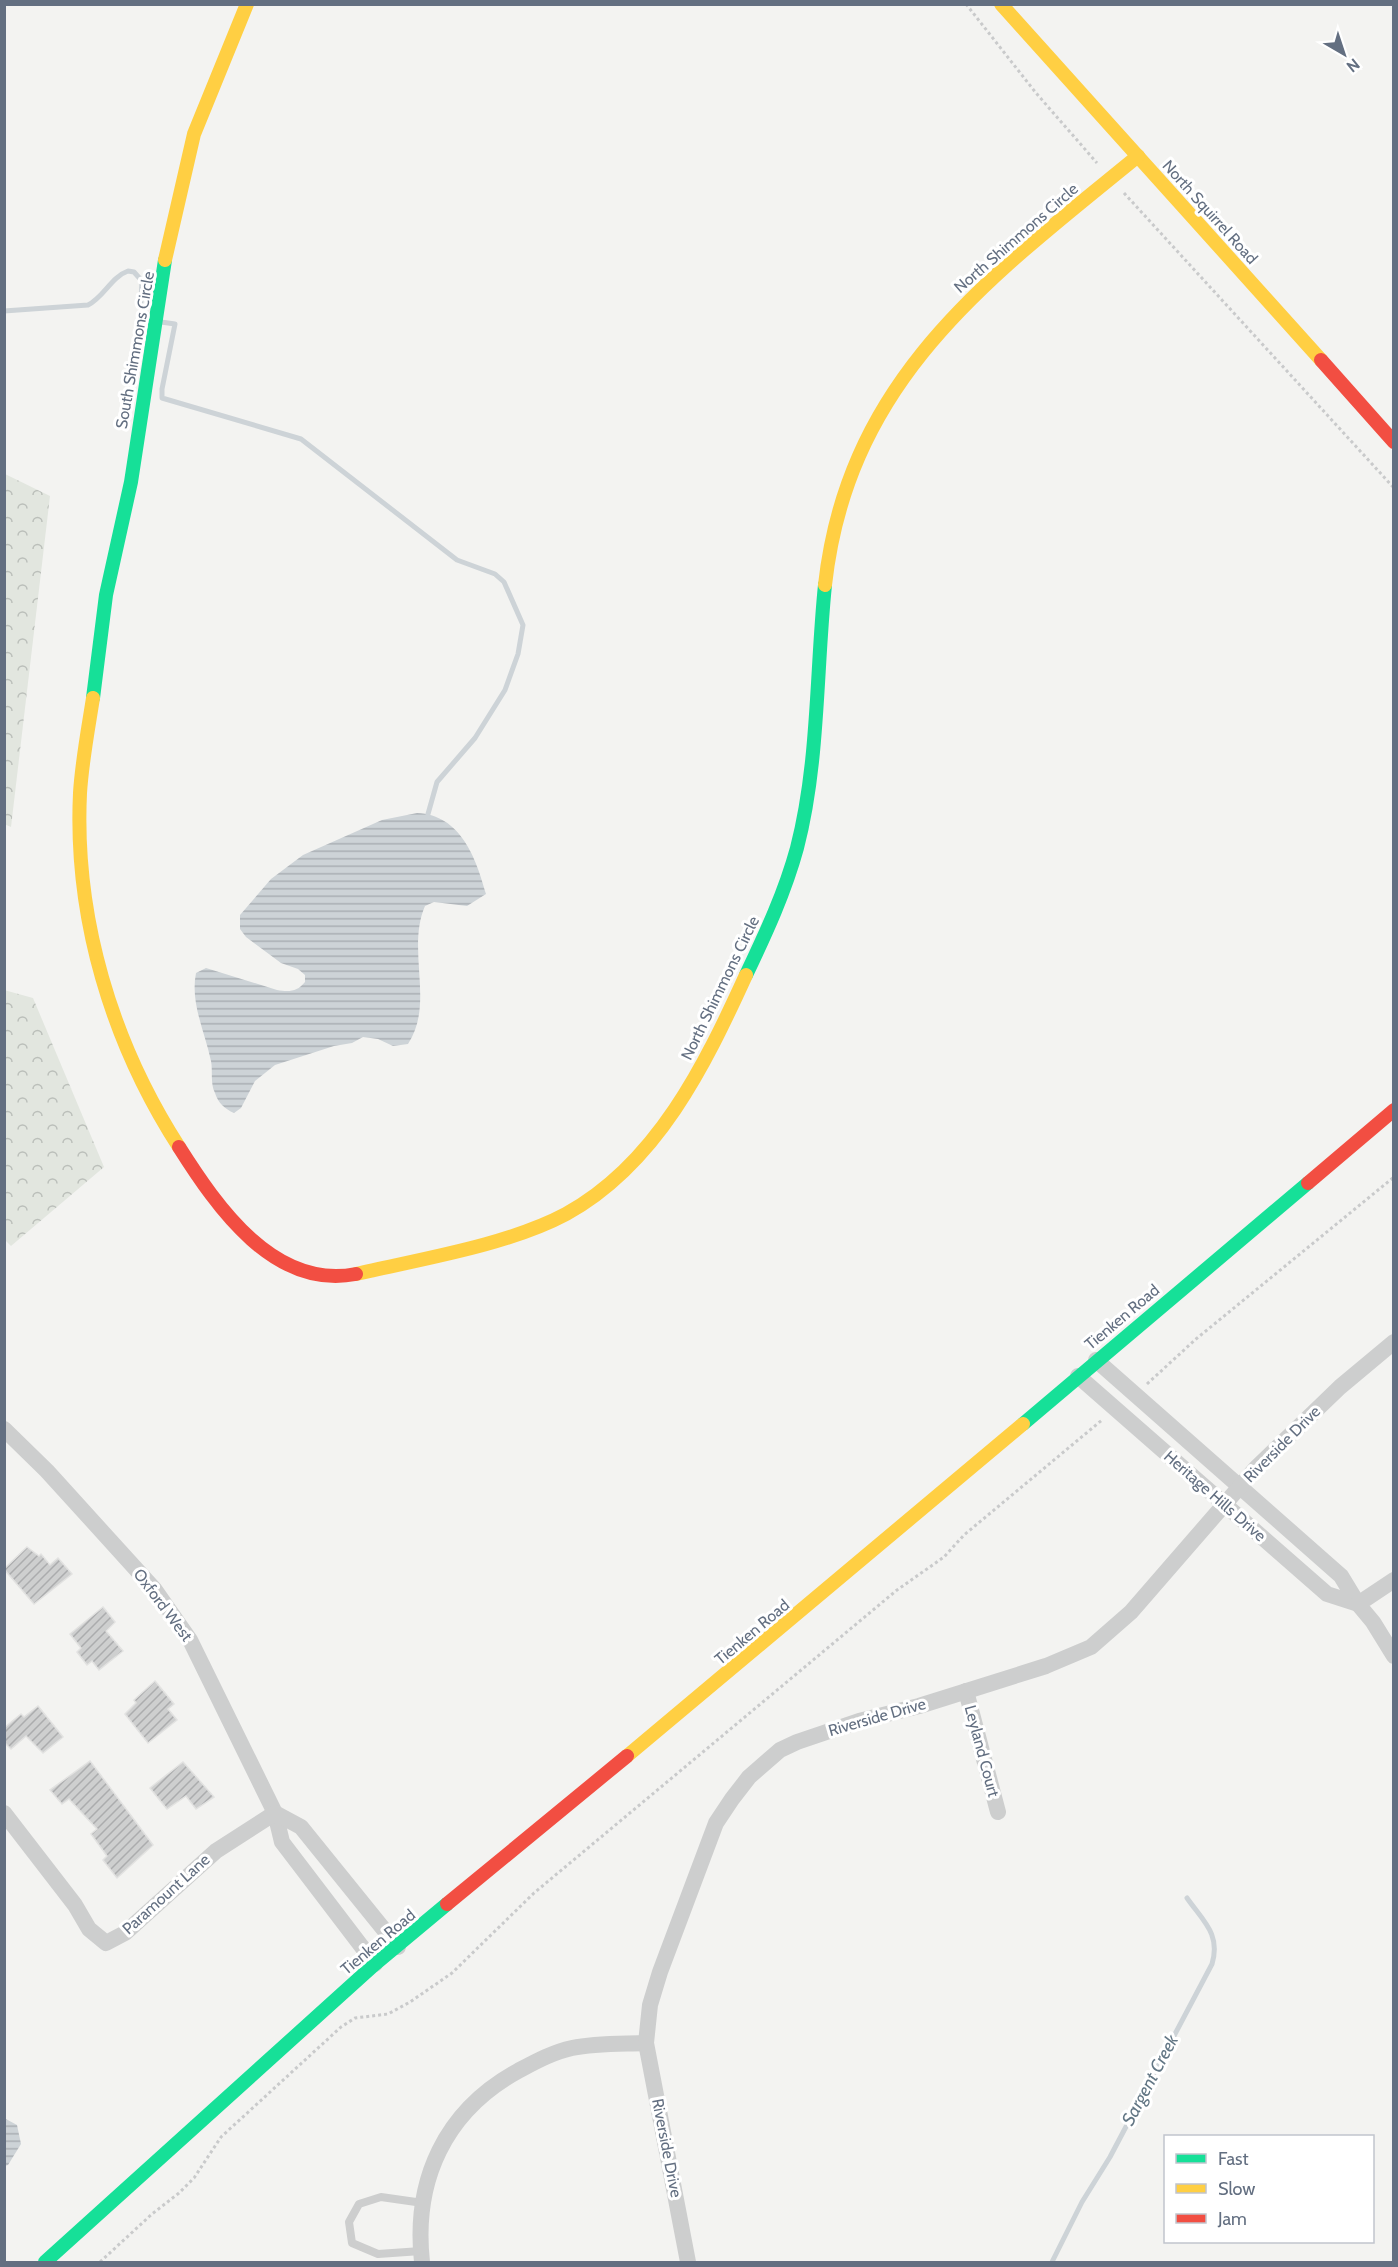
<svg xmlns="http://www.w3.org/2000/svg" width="1398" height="2267" font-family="Cabin,sans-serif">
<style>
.forest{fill:url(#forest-crowns)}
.water{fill:url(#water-rules)}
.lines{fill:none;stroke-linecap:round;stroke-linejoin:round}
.stream{stroke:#cdd3d7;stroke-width:5}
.building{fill:url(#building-hatch);stroke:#e2e2e1;stroke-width:1.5}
.path{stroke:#c9cacb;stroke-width:3;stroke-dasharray:3 3;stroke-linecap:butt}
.lane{stroke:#cdcece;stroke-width:8}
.street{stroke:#cdcece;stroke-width:16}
.fast{stroke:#16e098;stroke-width:14}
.slow{stroke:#ffcf43;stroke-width:14}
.jam{stroke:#f24e42;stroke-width:14}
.labels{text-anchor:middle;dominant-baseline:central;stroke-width:6;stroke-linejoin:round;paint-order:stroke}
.street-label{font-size:16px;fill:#636f81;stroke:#fff}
.water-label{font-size:18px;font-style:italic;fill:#637785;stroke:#fff}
</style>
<defs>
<pattern id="forest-crowns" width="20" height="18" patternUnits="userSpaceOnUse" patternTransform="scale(1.5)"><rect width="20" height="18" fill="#e2e6df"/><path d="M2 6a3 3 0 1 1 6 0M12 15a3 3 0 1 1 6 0" fill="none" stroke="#bbbfba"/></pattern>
<pattern id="water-rules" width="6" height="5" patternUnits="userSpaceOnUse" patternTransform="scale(1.5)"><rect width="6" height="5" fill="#cdd3d7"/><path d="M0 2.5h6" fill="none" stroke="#aaafb4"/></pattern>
<pattern id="building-hatch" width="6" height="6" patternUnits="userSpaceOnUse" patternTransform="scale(1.5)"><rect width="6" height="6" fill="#cecfcf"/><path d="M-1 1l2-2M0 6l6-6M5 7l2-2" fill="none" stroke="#abacad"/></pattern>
</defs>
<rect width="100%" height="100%" fill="#f3f3f1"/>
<g class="forest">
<polygon points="5,474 50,496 11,827 4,824"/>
<polygon points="4,990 33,998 104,1167 11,1246 4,1239"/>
</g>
<g class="water">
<path d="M417,813C461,815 476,858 486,894L467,906L434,902L425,906C406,950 435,1003 408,1044L393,1046L378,1039L363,1037L352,1043L334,1046L275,1065L255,1081L241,1108L234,1113C225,1109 218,1103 215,1093C210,1083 213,1071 211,1061C205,1032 190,1003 196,973L206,968L277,990C289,992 297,992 305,982V975L298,969L281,963L246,937L240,929V915L271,879L303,855L382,820Z"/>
<polygon points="4,2118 17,2125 21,2144 8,2165 5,2166"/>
</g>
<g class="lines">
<g class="stream">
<path d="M4,311L88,305C104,297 111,277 128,271L134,272L142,281L140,320L149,321"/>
<polyline points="161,322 175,324 162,389 162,398 301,439 457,560 495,574 504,582 523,625 518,654 505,690 475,738 437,782 428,814"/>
<path d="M1052,2262L1082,2202L1110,2157L1212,1964C1221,1934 1203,1921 1187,1898"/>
</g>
</g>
<g class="building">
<polygon points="27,1547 39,1556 41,1554 50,1565 58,1558 72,1574 34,1604 4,1569"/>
<polygon points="103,1607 115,1622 106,1631 123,1651 99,1670 92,1661 87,1665 77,1652 81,1648 70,1634"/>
<polygon points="155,1681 174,1704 168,1709 177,1720 148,1743 125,1714 136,1703 134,1700"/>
<polygon points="38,1706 63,1737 43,1753 26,1736 11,1749 4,1742 4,1728 21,1714 24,1717"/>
<polygon points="90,1761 153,1845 117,1878 103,1860 107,1856 91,1834 97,1829 69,1799 62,1804 50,1790"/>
<polygon points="183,1762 214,1797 196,1809 186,1796 167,1809 150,1788"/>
</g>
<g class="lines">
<g class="path">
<polyline points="966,4 1036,93 1097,163"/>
<polyline points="1124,193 1394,488"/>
<polyline points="1147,1384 1196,1339 1394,1177"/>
<polyline points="100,2262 152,2214 179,2193 194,2178 221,2137 341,2027 355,2018 388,2014 410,2002 452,1973 534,1893 897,1590 944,1557 964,1535 1102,1420"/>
</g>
<polyline class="lane" points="421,2251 378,2254 352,2243 349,2222 359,2204 381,2197 423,2203"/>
<g class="street">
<polyline points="1078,1376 1327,1594 1358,1604 1341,1576 1096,1360"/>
<polyline points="4,1429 47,1471 155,1590 190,1640 275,1813 282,1842 375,1964"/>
<polyline points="1394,1580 1358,1604 1373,1622 1394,1656"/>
<polyline points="966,1691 998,1812"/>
<polyline points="4,1813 75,1905 89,1929 106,1943 125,1933 216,1851 275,1813"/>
<polyline points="275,1813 301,1827 398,1947"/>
<path d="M422,2262C413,2180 445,2111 518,2071C535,2062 553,2052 572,2048C596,2043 621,2044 646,2043"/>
<polyline points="688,2262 646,2043 650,2005 660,1972 716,1823 732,1799 749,1777 780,1750 797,1742 859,1721 919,1706 1046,1666 1091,1647 1131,1612 1256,1468 1340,1387 1394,1342"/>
</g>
<g class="fast">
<polyline points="93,698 106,595 131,482 165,260"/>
<path d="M746,975C766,933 785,892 797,848C819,763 816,672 825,585"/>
<polyline points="1023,1424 1308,1183"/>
<polyline points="45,2262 375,1964 447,1904"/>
</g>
<g class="slow">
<polyline points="1001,4 1321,360"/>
<polyline points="165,260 194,134 247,4"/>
<path d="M825,585C848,378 989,278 1138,156"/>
<path d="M93,698C88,730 82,761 80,793C74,918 112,1043 179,1147"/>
<path d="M356,1274C421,1259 508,1245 566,1214C657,1164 705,1065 746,975"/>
<polyline points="627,1756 1023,1424"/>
</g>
<g class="jam">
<polyline points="1321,360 1394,442"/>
<path d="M179,1147C217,1207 274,1290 356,1274"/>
<polyline points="1308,1183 1394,1110"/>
<polyline points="447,1904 627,1756"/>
</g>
</g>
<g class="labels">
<g class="street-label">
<text transform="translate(1210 212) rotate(48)">North Squirrel Road</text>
<text transform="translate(1016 238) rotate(-41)">North Shimmons Circle</text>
<text transform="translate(135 350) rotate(-80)">South Shimmons Circle</text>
<text transform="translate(720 988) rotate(-64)">North Shimmons Circle</text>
<text transform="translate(1122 1317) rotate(-40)">Tienken Road</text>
<text transform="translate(1282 1444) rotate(-45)">Riverside Drive</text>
<text transform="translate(1215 1496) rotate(41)">Heritage Hills Drive</text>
<text transform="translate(163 1605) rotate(53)">Oxford West</text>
<text transform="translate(752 1632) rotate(-40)">Tienken Road</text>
<text transform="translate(877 1717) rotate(-16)">Riverside Drive</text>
<text transform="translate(982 1751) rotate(75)">Leyland Court</text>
<text transform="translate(166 1894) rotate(-42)">Paramount Lane</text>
<text transform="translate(378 1942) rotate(-40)">Tienken Road</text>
<text transform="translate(667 2148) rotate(79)">Riverside Drive</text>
</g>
<g class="water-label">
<text transform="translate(1150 2080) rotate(-62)">Sargent Creek</text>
</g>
</g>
<rect width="1398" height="2267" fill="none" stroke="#636f81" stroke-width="12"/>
<rect x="1164" y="2135" width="210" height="108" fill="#ffffff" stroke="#c1c5cd" stroke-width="1.5"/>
<rect x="1176" y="2154" width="30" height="9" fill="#16e098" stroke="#c1c5cd" stroke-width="1.5"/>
<text x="1218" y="2165" font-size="18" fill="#636f81">Fast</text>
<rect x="1176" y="2184" width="30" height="9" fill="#ffcf43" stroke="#c1c5cd" stroke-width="1.5"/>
<text x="1218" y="2195" font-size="18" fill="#636f81">Slow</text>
<rect x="1176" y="2214" width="30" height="9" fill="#f24e42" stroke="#c1c5cd" stroke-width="1.5"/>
<text x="1218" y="2225" font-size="18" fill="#636f81">Jam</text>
<g transform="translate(1344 54) rotate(141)" stroke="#ffffff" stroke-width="4.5" paint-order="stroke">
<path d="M0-4.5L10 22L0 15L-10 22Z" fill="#636f81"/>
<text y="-9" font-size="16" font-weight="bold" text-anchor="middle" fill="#636f81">N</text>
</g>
</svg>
